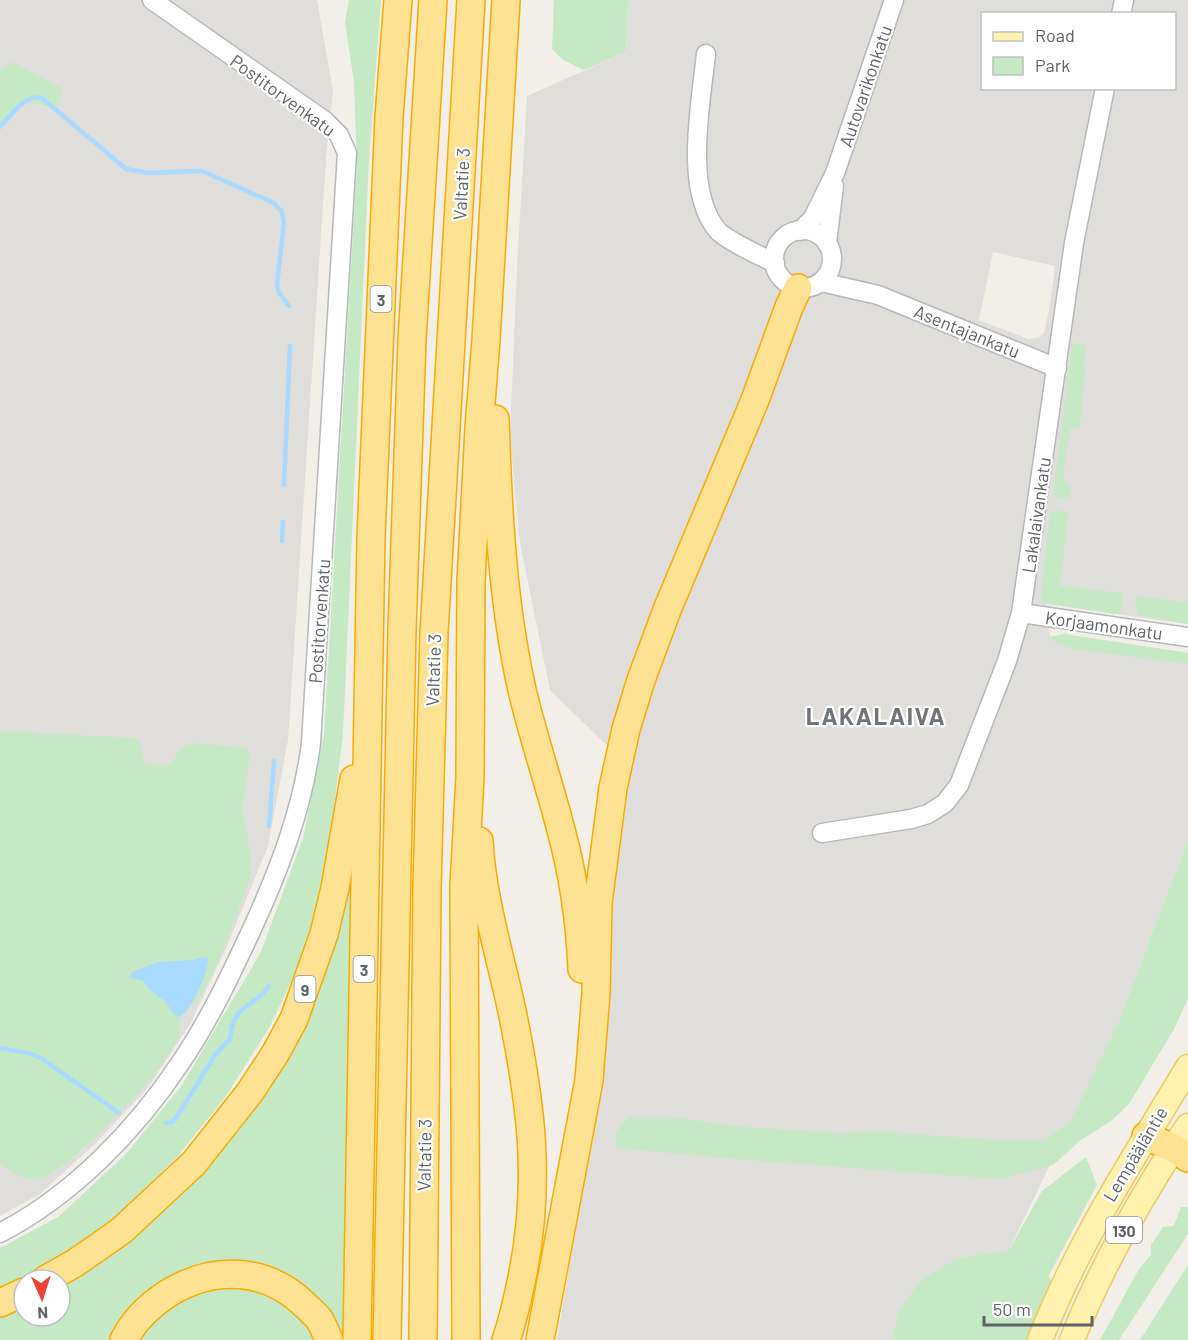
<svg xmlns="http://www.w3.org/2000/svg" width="1188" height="1340" font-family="Barlow,sans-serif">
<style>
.industrial{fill:#e0deda;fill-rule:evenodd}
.green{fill:#c5e8c5}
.water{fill:#aadaff}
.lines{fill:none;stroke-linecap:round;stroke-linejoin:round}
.stream{stroke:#aadaff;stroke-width:4.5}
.minor-casing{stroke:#b5b8bc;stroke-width:21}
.major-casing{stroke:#f2c960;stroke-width:27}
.highway-casing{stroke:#f9ab00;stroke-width:30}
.minor{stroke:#fff;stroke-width:18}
.major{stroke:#fff2af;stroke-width:24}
.highway{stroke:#fde293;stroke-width:27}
.labels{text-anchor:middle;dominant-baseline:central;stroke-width:4.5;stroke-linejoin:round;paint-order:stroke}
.shield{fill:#fff;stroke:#8f9295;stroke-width:1.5}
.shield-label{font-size:16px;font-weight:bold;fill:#5f6368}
.street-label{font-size:18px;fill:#5f6368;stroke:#fff}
.district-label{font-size:24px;font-weight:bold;letter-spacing:1.5px;fill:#70757a;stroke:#fff}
</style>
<rect width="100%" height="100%" fill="#f1efe8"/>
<g class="industrial">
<polygon points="0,0 317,0 333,91 326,158 288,740 268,846 225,951 190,1024 147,1089 95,1144 40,1194 0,1216"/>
<path d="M628,0H1188V624L1046,604L1050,637L1064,634L1188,653V840L1118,1023L1009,1250L959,1258L898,1312L893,1340H557L592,1132L607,936L631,769L550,690L520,543L510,437L517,267L527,96L626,52ZM982,14H1174V88H982ZM993,252L1055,266L1049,311L1044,333L1038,338L1028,339L979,320Z"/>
</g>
<g class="green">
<polygon points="349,0 381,0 369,159 343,734 327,867 312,929 297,970 269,1028 226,1096 178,1156 117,1216 60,1258 0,1291 0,1248 58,1217 126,1154 182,1085 261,952 303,838 324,735 357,164 354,82 345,22"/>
<polygon points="554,0 628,0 626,52 584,70 563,60 552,49"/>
<polygon points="13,62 63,89 57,106 20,103 0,126 0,69"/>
<polygon points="1076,343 1086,346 1084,362 1085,371 1080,427 1070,428 1063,479 1072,489 1069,497 1060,499 1054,494 1054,488 1071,356 1072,347"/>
<polygon points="1055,510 1068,513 1060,586 1121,593 1123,595 1121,613 1114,614 1042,602 1041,594 1050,514"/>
<polygon points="1138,596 1188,603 1188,624 1140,616 1137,612 1135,600"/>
<polygon points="1064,634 1188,653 1188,664 1073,649 1055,642 1049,637"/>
<path d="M0,731L135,738L140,742L143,760L147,765H170L182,747L194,743L246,748L250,754L242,807L251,858L250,879L214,972L198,1001L190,1004L201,984L207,957L192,960L158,962L132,972L130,978L143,981L166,1002L174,1015L180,1017C179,1025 180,1033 177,1040C165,1069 67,1174 38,1179C23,1181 12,1172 0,1164Z"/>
<polygon points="1188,840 1188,999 1174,1029 1129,1104 1111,1121 1081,1140 1053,1165 999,1179 724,1158 618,1148 615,1136 620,1126 628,1117 673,1117 733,1126 833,1133 886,1132 995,1140 1044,1140 1070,1122 1118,1023"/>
<polygon points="345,876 355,877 349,1340 341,1340 239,1266 115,1340 0,1340 0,1314 24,1303 24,1316 60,1316 60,1283 272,1069"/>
<polygon points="1086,1157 1097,1185 1049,1275 1052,1285 1032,1340 893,1340 898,1312 922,1279 959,1258 1009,1250 1042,1191"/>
<polygon points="1181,1207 1188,1207 1188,1234 1119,1340 1100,1340 1139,1269 1151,1255 1151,1245 1163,1227 1174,1226"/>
<polygon points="1188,1265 1188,1340 1140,1340"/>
<polygon points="212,1286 261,1289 290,1301 319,1340 139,1340 141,1333 179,1294"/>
</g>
<path class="water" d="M206,957L208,959C208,973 192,1010 180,1017L174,1015L166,1002L151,991L143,981L130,978L132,972L158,962L192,960Z"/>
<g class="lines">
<g class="stream">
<path d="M0,127C11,116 24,94 42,98L126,169L148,173L202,171L274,203L282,212L284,223L277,285L279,293L289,306"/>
<polyline points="284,485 290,346"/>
<polyline points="282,541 283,522"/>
<polyline points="269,826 274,761"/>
<polyline points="0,1048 28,1053 41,1058 119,1113"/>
<polyline points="166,1123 170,1123 175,1120 215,1055 230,1039 232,1026 238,1013 264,993 269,986"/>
</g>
<defs>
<g id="minor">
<polyline points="1121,14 1124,0"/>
<path d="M706,54C701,104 683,190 718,231C727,240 762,257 775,263"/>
<circle cx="803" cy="259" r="29"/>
<polyline points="800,231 813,218 835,173 894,0"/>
<polyline points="827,243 834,186"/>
<polyline points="821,282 878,295 1057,368"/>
<polyline points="1021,613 1188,637"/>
<polyline points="822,833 911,819 928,814 945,803 959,785 1007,661 1021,613 1074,243 1105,88"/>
<path d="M0,1233C73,1195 136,1130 181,1062C209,1021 231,974 252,929C279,870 303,808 311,743L347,153L339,135L325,121L152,0"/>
</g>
<g id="major">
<path d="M1040,1340C1079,1240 1134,1158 1188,1067"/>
<path d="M1072,1340C1102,1265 1143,1193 1188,1126"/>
</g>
<g id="highway">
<path d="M495,419C498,510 502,600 522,690C533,737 549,783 561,830C573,874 580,922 582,969"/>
<path d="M479,841C482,898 500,955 512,1011C531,1104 541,1179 523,1273C518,1296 514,1318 506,1340"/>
<polyline points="1146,1136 1173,1148 1188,1158"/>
<polyline points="45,1280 75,1263 121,1231 194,1163 250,1092 275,1054 294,1019 324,934 335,888 354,779"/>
<polyline points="0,1303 24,1292"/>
<path d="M124,1340C134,1320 149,1306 167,1294C213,1265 267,1267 306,1306C310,1310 316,1315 319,1319C323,1325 326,1333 329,1340"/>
<polyline points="357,1340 371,537 389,117 398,0"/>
<polyline points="387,1340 402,630 412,340 433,0"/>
<polyline points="423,1340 427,888 434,633 471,0"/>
<polyline points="466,1340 464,886 470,777 471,581 479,428 486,340 506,0"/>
<polyline points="540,1340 589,1080 596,993 598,903 613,788 626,729 641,680 667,610 755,400 789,307 798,288"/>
</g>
</defs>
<use href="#minor" class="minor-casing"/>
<use href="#major" class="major-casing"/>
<use href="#highway" class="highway-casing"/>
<use href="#minor" class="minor"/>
<use href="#major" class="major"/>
<use href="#highway" class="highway"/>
</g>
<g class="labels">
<g class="shield">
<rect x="370.5" y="286" width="21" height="26" rx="4.5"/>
<rect x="353.5" y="956" width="21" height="26" rx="4.5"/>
<rect x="294.5" y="976" width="21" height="26" rx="4.5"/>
<rect x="1106" y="1217" width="36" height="26" rx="4.5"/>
</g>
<g class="shield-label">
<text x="381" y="299">3</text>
<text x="364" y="969">3</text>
<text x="305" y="989">9</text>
<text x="1124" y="1230">130</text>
</g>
<g class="street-label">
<text transform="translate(865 86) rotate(-71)">Autovarikonkatu</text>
<text transform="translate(283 95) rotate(36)">Postitorvenkatu</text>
<text transform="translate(461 184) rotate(-87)">Valtatie 3</text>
<text transform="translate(967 331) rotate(22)">Asentajankatu</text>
<text transform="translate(1036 515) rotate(-82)">Lakalaivankatu</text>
<text transform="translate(319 621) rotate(-86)">Postitorvenkatu</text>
<text transform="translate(1104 625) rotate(8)">Korjaamonkatu</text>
<text transform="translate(433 670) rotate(-88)">Valtatie 3</text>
<text transform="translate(1135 1154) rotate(-59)">Lempääläntie</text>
<text transform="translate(424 1155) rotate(-89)">Valtatie 3</text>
</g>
<g class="district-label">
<text x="876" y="715">LAKALAIVA</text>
</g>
</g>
<rect x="981" y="12" width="195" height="78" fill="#ffffff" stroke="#bfc1c3" stroke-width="1.5"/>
<rect x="993" y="32" width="30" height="9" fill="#fff2af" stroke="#bfc1c3" stroke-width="1.5"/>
<text x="1035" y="42" font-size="18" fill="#5f6368">Road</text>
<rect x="993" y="57" width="30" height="18" fill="#c5e8c5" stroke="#bfc1c3" stroke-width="1.5"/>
<text x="1035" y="72" font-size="18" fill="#5f6368">Park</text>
<g transform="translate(42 1298) rotate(177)"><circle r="28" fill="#ffffff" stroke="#bfc1c3" stroke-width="1.5"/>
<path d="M0-4.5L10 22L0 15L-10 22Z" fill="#ea4335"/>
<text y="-9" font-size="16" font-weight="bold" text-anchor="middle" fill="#5f6368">N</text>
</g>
<path d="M984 1316v9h108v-9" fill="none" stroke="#5f6368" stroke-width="3"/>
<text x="993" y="1316" font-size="18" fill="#5f6368" stroke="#ffffff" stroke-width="4.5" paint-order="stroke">50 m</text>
</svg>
